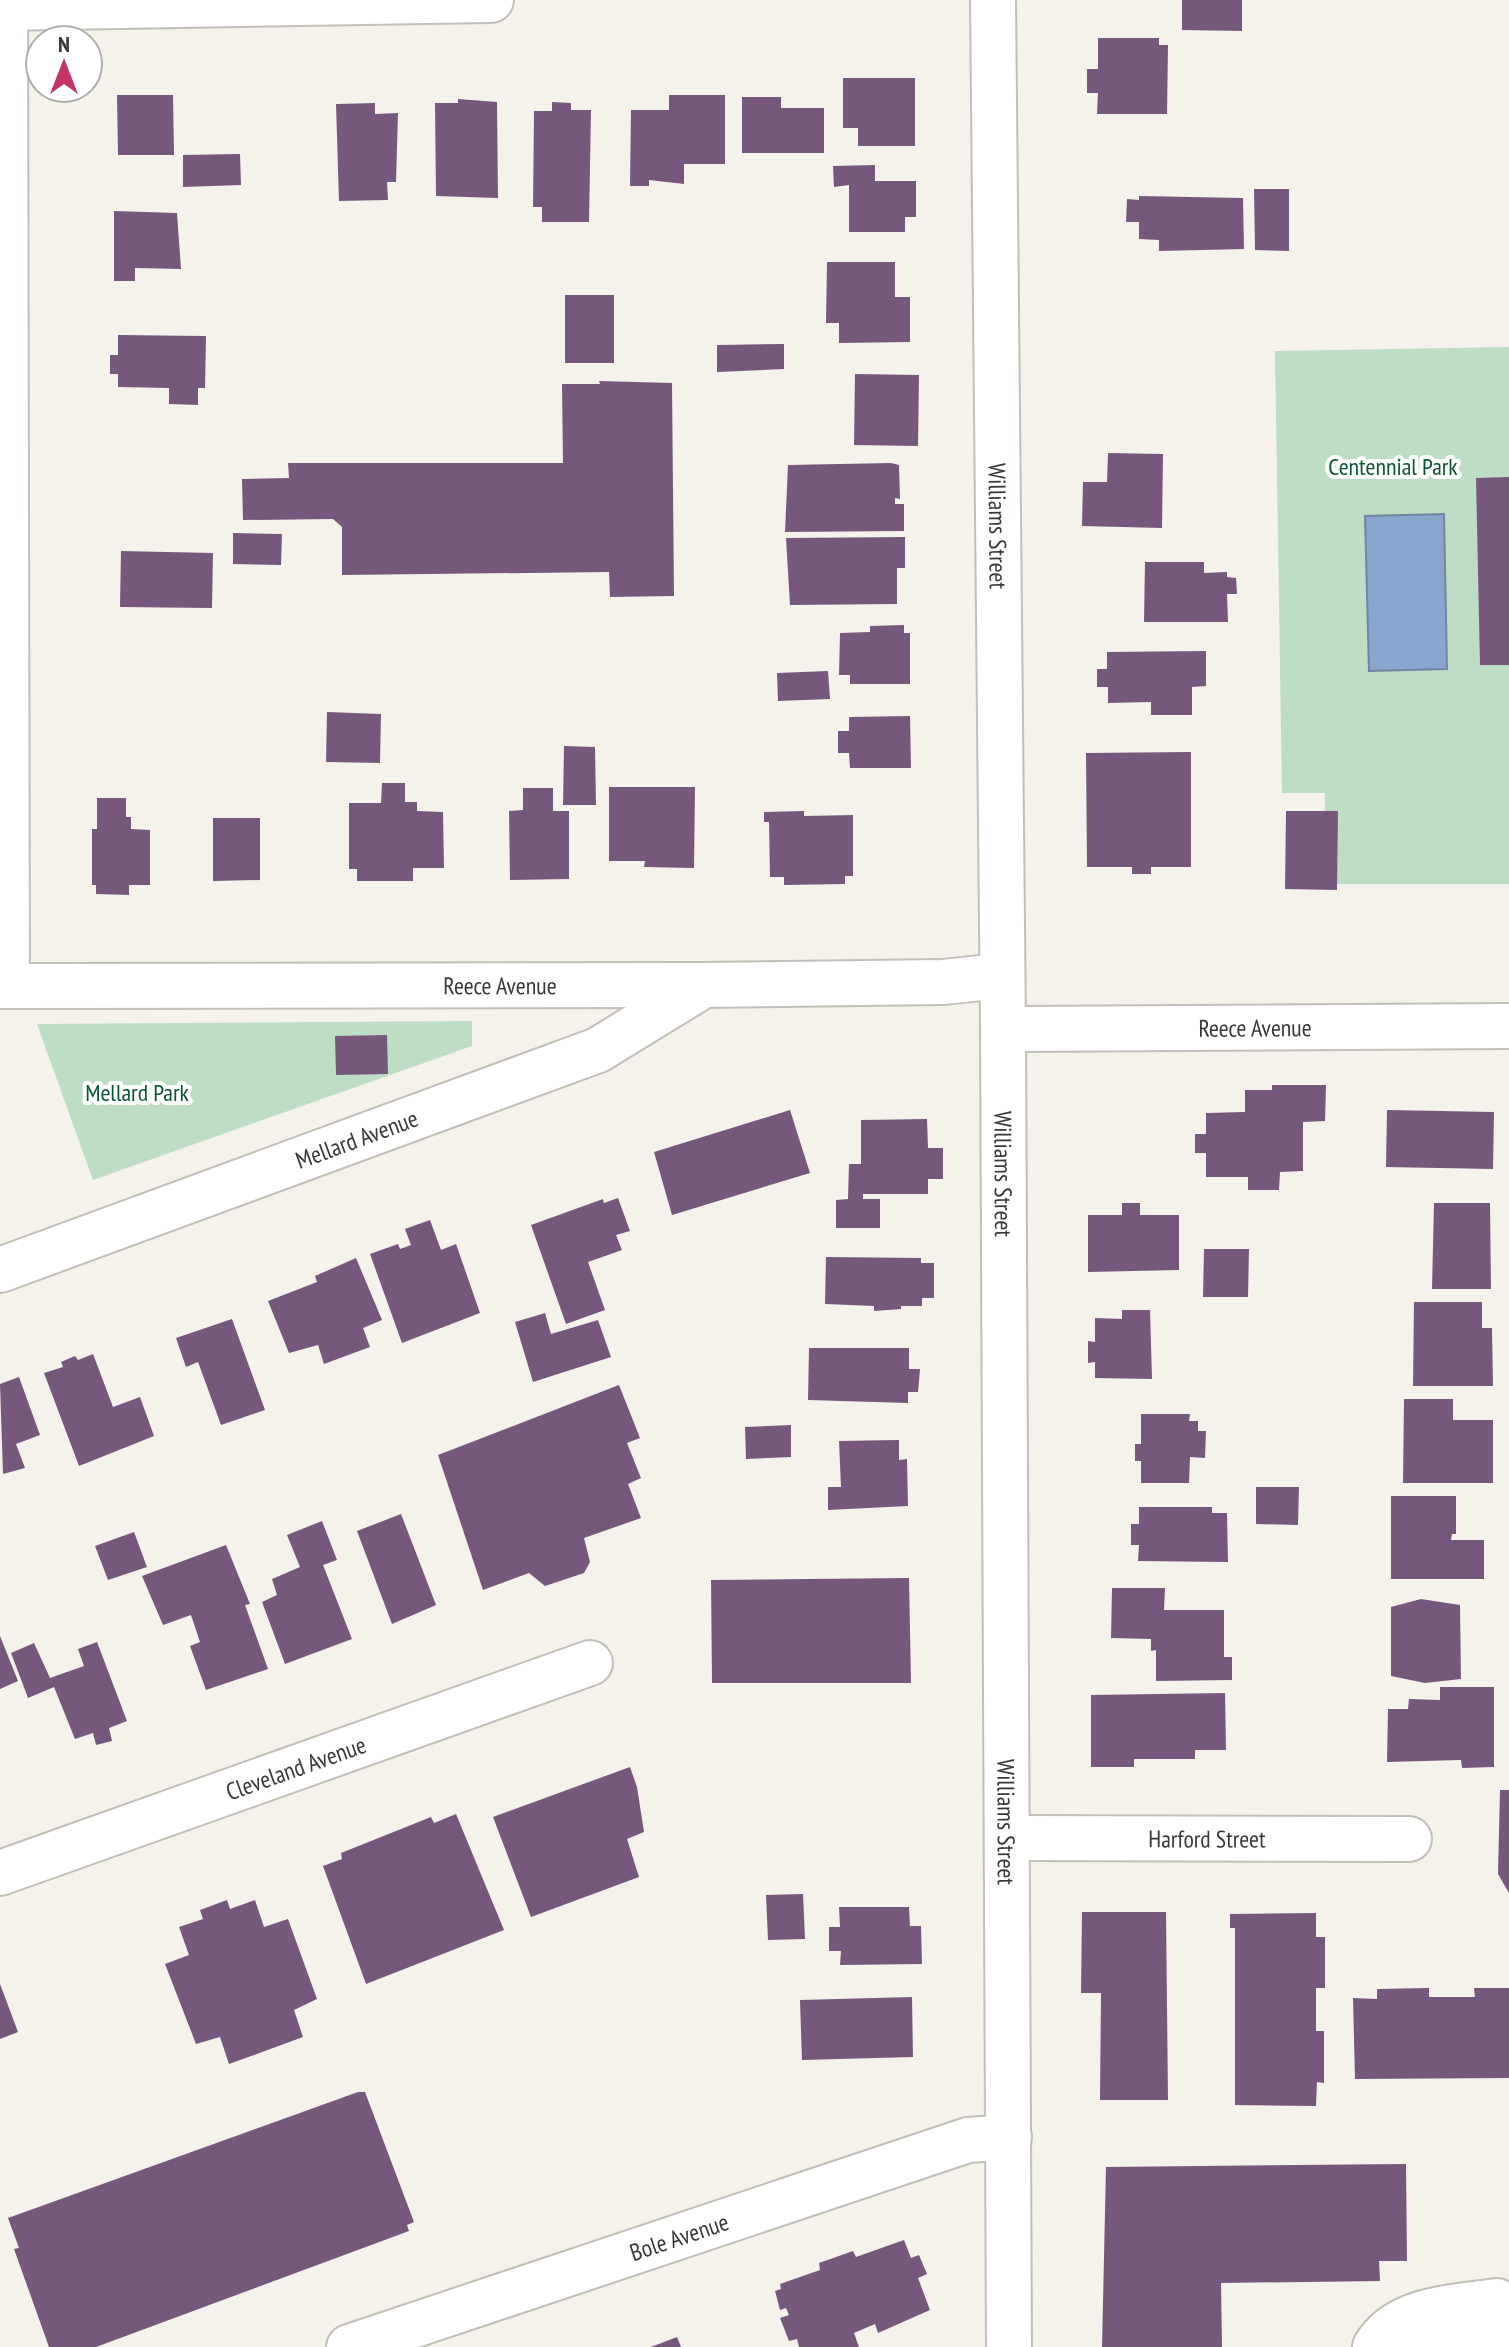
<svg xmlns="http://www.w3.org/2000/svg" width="1509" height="2347" font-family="'PT Sans Narrow',sans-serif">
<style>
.green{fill:#bdddc5}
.water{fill:#88a6cd;stroke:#7085a0;stroke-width:2}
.building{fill:#76587d}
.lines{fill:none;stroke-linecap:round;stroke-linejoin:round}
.minor-casing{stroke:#c2bfb9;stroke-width:48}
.minor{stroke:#fff;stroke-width:44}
.labels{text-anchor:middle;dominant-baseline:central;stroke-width:8;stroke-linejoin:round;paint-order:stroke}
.park-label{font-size:24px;fill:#0b562e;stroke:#fff}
.street-label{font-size:24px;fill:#393836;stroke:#fff}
</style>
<rect width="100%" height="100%" fill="#f4f2eb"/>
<g class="green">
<polygon points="1509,347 1509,884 1324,884 1325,793 1282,793 1275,351"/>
<polygon points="472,1021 472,1046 93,1180 37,1024"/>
</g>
<polygon class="water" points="1444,514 1447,669 1369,671 1365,516"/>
<g class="building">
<polygon points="1182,0 1242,0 1242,31 1182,30"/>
<polygon points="1098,38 1159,38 1159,45 1168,45 1167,114 1097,114 1098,93 1087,93 1087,69 1098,69"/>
<polygon points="843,78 915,78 915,146 858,146 858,128 843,128"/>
<polygon points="117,95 173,95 174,155 118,155"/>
<polygon points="669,95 725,95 725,164 684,164 684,184 649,180 649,186 630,186 631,110 669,110"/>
<polygon points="742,97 781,97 781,108 824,108 824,153 742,153"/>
<polygon points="458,99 497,102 498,198 436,196 435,103 458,103"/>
<polygon points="552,102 571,103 571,110 591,110 589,222 542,222 542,207 533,207 534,111 552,111"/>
<polygon points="375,103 375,114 398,113 396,182 387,182 388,200 339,201 336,104"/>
<polygon points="240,154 241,185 183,187 183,155"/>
<polygon points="875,165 875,181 916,181 916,217 905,217 905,232 849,232 849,185 834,187 833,166"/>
<polygon points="1254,189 1289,189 1289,251 1255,250"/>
<polygon points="1139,196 1243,198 1244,249 1159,251 1159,240 1139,239 1139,222 1126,222 1127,199 1139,200"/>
<polygon points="114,211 177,213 181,269 135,268 135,281 114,281"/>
<polygon points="827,262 895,262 895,297 910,297 910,342 839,343 839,323 826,323"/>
<rect x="565" y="295" width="49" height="68"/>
<polygon points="118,335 206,336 205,388 198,388 198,405 169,404 169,388 118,387 118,374 110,374 110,355 118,355"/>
<polygon points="784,344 784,369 717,372 717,345"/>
<polygon points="855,374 919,375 918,446 854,445"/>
<polygon points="599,381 672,383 674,596 610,597 609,572 342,575 342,527 333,519 243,520 242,479 289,478 288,463 563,463 562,384 600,384"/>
<polygon points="1108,453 1163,454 1162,528 1082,526 1083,482 1107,482"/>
<polygon points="891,463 899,465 900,499 895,498 895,504 904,504 904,531 785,532 788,465"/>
<polygon points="1509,477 1509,665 1480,665 1476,478"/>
<polygon points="233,533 282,534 281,565 233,564"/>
<polygon points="905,537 905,568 897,568 897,604 790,605 786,538"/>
<polygon points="121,551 213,553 212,608 120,607"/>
<polygon points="1145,562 1204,562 1204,573 1227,572 1227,577 1236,578 1237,594 1227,594 1228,622 1144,622"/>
<polygon points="904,625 904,633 910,633 910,684 850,684 850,675 839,675 840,633 870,632 870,626"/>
<polygon points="1206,651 1206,686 1192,687 1192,715 1151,715 1151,702 1108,703 1108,687 1097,687 1097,669 1107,669 1107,652"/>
<polygon points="828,671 830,699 778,701 777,673"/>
<polygon points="327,712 381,714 380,763 326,762"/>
<polygon points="910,716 911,768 850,768 849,753 838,753 838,731 849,731 849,717"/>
<polygon points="564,746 595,747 596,805 563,805"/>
<polygon points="1191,752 1191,867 1151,867 1151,874 1132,874 1132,867 1087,867 1086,753"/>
<polygon points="382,783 405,783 405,802 417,802 417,811 443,812 444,868 413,868 413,881 357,881 357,869 349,869 349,803 381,803"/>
<polygon points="609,787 695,787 694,868 644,867 645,861 609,861"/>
<polygon points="523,788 553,788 553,811 569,811 569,879 510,880 509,811 523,810"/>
<polygon points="97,798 126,798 126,817 131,817 131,829 150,830 150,885 129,885 129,895 96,894 96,885 92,885 92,829 97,829"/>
<polygon points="804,811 804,816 853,815 853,876 845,876 845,884 784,885 784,877 770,877 769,822 764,822 764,812"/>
<polygon points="1286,811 1338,811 1337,890 1285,889"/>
<polygon points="213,818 260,818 260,880 213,881"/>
<polygon points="387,1035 388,1074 336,1075 335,1036"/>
<polygon points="1272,1085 1326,1085 1325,1121 1303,1122 1303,1171 1280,1172 1279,1190 1248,1190 1248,1177 1206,1177 1206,1153 1195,1153 1195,1134 1206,1134 1206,1113 1245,1112 1245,1090 1272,1090"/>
<polygon points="790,1110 810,1173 672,1215 654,1152"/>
<polygon points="1387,1110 1494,1112 1493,1169 1386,1167"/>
<polygon points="927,1119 928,1148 943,1148 943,1179 928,1179 928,1194 863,1194 863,1199 880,1199 880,1228 836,1228 836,1200 848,1199 849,1164 861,1164 861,1120"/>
<polygon points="618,1198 630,1231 616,1235 622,1250 588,1262 605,1310 566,1324 531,1225 603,1199 604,1203"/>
<polygon points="1122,1203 1140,1203 1140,1215 1179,1215 1179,1270 1088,1272 1088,1215 1122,1215"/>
<polygon points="1434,1203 1490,1203 1491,1289 1432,1289"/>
<polygon points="430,1220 441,1250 456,1244 480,1313 402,1343 370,1254 398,1244 400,1249 411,1245 405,1229"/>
<polygon points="1204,1249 1249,1249 1248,1297 1203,1297"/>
<polygon points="826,1257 921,1258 921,1263 934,1263 934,1298 922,1298 922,1306 901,1306 901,1309 874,1311 874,1306 825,1304"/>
<polygon points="356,1258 382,1320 363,1328 370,1347 324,1364 318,1345 289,1353 268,1301 317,1282 315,1276"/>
<polygon points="1414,1302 1482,1302 1482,1328 1492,1328 1493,1386 1413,1386"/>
<polygon points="1122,1310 1150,1310 1152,1379 1095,1378 1095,1362 1088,1363 1088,1341 1095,1342 1095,1318 1122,1319"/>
<polygon points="545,1313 551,1334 598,1320 611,1357 533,1382 515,1322"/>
<polygon points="232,1319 265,1410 221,1425 198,1362 186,1367 176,1338"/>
<polygon points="809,1348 909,1348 909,1369 920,1369 918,1392 908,1392 908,1403 808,1400"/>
<polygon points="93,1354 113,1407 140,1397 154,1436 79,1466 44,1373 63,1367 61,1362 75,1356 78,1360"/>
<polygon points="19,1377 40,1435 16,1444 25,1468 3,1474 0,1384"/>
<polygon points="619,1385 640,1438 627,1443 641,1478 628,1484 641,1518 584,1538 590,1562 584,1573 545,1586 529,1573 483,1590 438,1455"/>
<polygon points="1404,1399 1453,1399 1453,1420 1493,1420 1493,1483 1403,1483"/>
<polygon points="1141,1414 1190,1414 1189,1421 1198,1421 1198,1431 1206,1431 1205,1458 1190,1457 1189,1483 1141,1483 1141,1461 1135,1461 1135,1444 1141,1444"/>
<polygon points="791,1425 791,1457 746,1459 745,1427"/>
<polygon points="899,1440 899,1460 907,1459 908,1506 828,1510 828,1487 841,1487 839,1441"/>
<polygon points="1256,1487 1299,1487 1298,1525 1256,1524"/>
<polygon points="1391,1496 1456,1496 1456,1534 1452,1534 1451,1540 1484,1540 1484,1579 1391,1579"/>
<polygon points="1139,1507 1212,1507 1212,1513 1227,1513 1228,1562 1138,1561 1139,1545 1131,1545 1131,1524 1139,1524"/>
<polygon points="401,1514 436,1605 392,1624 357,1531"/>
<polygon points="322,1521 337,1560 323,1565 352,1639 285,1664 262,1602 277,1595 272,1579 300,1567 287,1535"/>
<polygon points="134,1532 147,1567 108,1580 95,1546"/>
<polygon points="226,1545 250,1604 245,1605 268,1669 206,1690 190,1646 200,1642 191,1615 163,1625 142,1576"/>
<polygon points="909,1578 911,1683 712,1683 711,1580"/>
<polygon points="1112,1588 1165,1588 1164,1610 1224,1610 1224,1657 1232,1657 1232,1680 1156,1681 1156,1650 1151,1651 1151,1639 1111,1638"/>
<polygon points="1421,1599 1460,1605 1461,1679 1425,1683 1391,1676 1391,1607"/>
<polygon points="0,1636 18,1681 0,1689"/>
<polygon points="97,1642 127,1721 109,1728 112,1741 96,1745 93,1733 75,1739 54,1687 28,1698 11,1653 34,1643 50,1678 84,1666 78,1649"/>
<polygon points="1440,1687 1494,1687 1494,1767 1462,1768 1461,1760 1387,1762 1388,1709 1408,1709 1409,1699 1440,1700"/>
<polygon points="1225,1693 1226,1750 1195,1750 1195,1759 1134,1759 1134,1767 1091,1767 1091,1695"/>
<polygon points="630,1767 637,1787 644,1832 627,1839 639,1877 531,1917 493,1817"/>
<polygon points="1500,1790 1509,1790 1509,1893 1498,1874"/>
<polygon points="456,1814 504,1930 366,1984 323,1866 342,1859 341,1853 431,1817 434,1823"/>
<polygon points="803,1894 805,1939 768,1940 766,1895"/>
<polygon points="227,1900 230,1909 255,1900 264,1927 288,1919 317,1999 294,2010 303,2037 229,2064 220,2037 196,2044 165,1964 189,1955 179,1927 203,1919 200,1910"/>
<polygon points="839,1907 909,1907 910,1926 921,1926 922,1964 840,1965 841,1951 829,1951 829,1927 840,1927"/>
<polygon points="1082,1912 1166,1912 1168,2100 1100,2100 1101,1993 1081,1993"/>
<polygon points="1316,1913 1316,1937 1325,1937 1325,1988 1316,1988 1316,2031 1324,2031 1324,2083 1317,2082 1316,2106 1235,2105 1235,1928 1230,1928 1230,1914"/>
<polygon points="0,1984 18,2032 0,2039"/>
<polygon points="1429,1988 1429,1997 1475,1997 1474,1988 1509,1988 1509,2078 1355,2079 1353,1998 1377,1999 1377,1989"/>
<polygon points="912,1997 913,2057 802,2060 800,2000"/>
<polygon points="358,2092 365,2092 414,2222 407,2225 409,2231 96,2347 49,2347 14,2249 19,2248 8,2218"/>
<polygon points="1406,2164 1407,2261 1379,2261 1380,2281 1221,2283 1222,2347 1102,2347 1106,2167"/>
<polygon points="904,2240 911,2258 919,2255 927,2274 918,2278 930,2310 878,2333 875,2324 854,2333 859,2347 799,2347 797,2339 789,2341 780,2318 789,2315 786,2308 780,2310 775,2291 781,2289 780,2284 820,2270 819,2263 853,2251 856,2257"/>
<polygon points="677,2337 681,2347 651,2347"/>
</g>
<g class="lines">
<defs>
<g id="minor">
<path id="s1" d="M993,0L1003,1029L1009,2347"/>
<polyline points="0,8 491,0"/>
<polyline points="5,8 7,986"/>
<path id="s2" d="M0,986L704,985L943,982L1000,976"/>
<path id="s3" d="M1003,1029L1509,1026"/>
<path id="s4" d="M0,1270L598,1050L704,985"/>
<path id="s5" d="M1007,1838L1409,1839"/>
<path id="s6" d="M0,1873L590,1663"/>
<polyline points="1397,2345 1507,2333"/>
<path id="s7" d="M349,2347L968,2140L1009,2137"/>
<path d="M1375,2347C1398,2307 1457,2307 1497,2301"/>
</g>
</defs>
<use href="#minor" class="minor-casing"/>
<use href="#minor" class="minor"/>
</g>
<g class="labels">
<g class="park-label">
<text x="1393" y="466">Centennial Park</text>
<text x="137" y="1092">Mellard Park</text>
</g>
<g class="street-label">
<text stroke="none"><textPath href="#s1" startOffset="526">Williams Street</textPath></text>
<text stroke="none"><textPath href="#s2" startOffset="500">Reece Avenue</textPath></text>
<text stroke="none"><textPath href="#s3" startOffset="252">Reece Avenue</textPath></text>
<text stroke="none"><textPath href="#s4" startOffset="380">Mellard Avenue</textPath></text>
<text stroke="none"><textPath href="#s1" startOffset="1174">Williams Street</textPath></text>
<text stroke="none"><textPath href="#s6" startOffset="314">Cleveland Avenue</textPath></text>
<text stroke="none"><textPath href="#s1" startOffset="1822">Williams Street</textPath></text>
<text stroke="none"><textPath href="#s5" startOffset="200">Harford Street</textPath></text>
<text stroke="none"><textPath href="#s7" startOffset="348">Bole Avenue</textPath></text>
</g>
</g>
<g transform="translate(64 64)"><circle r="38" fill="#ffffff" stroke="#b0afaf" stroke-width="2"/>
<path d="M0-6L14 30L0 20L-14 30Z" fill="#c23566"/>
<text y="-12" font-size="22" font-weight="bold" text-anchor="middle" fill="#393836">N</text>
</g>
</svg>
